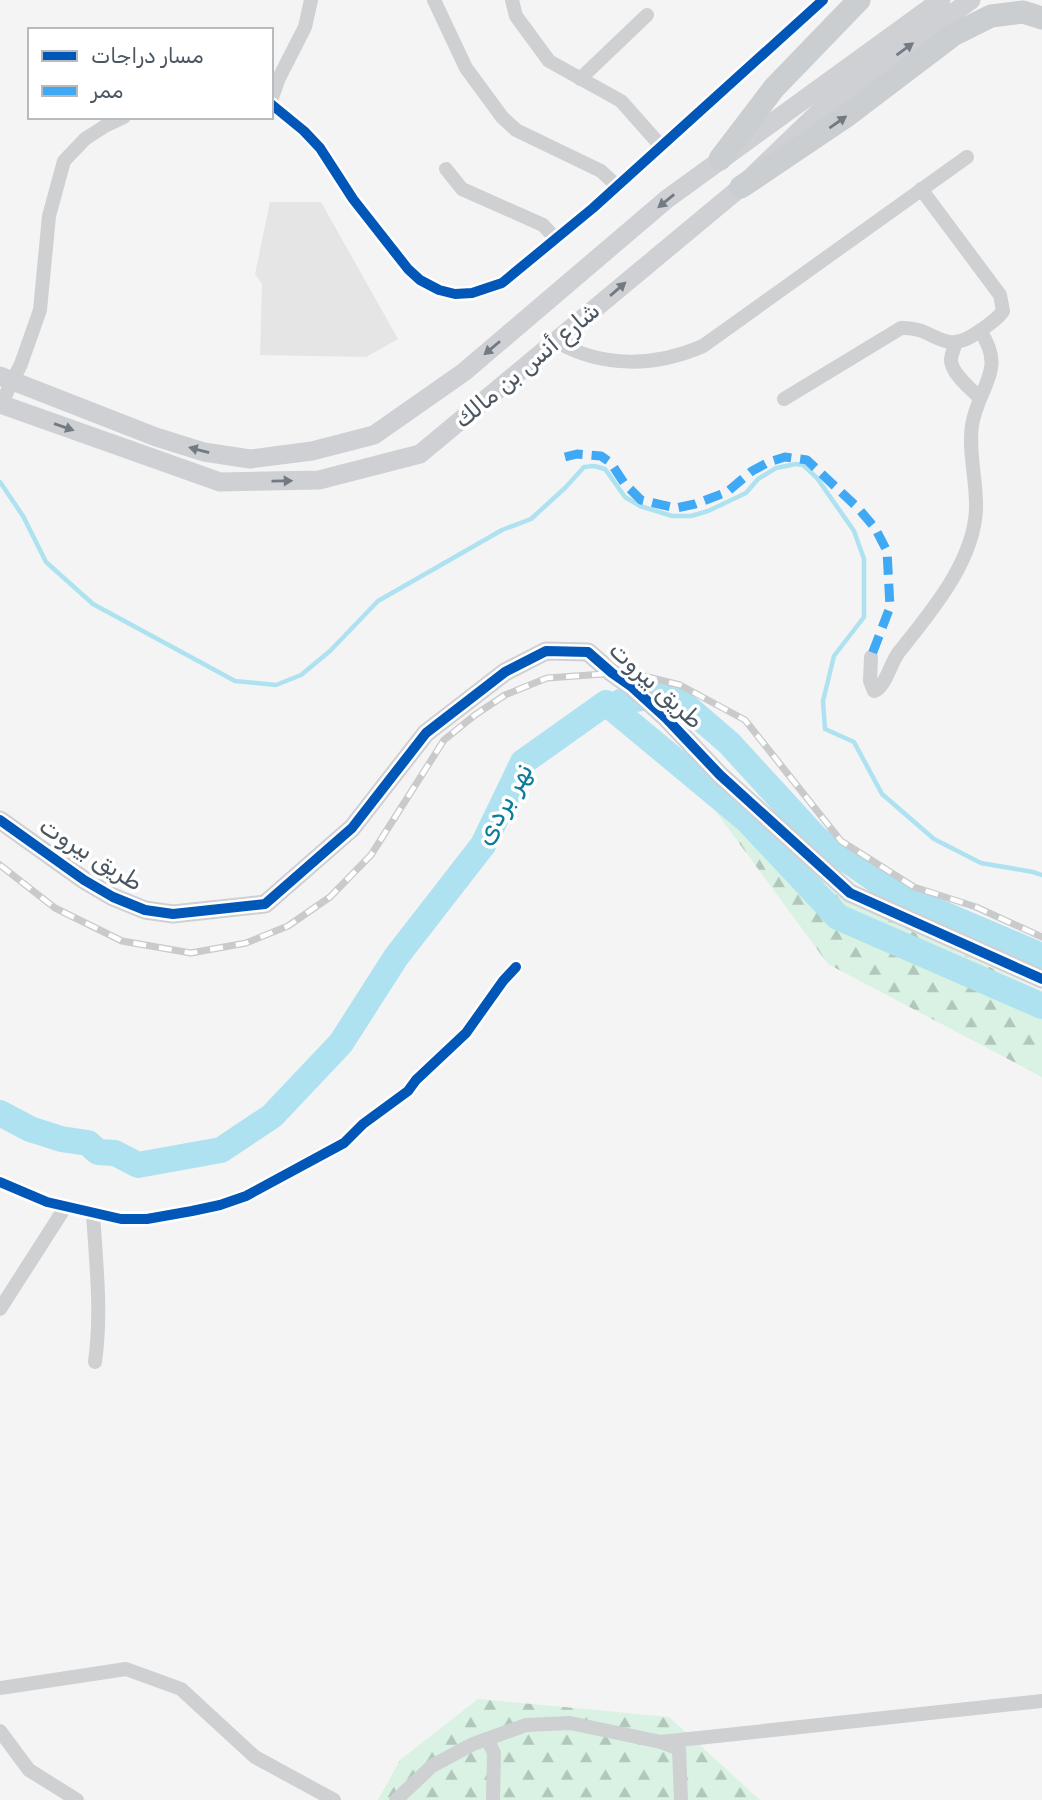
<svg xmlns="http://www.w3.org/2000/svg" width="1042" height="1800" font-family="Rubik,'Noto Naskh Arabic',sans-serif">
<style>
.education{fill:#e6e5e6}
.forest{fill:url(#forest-firs)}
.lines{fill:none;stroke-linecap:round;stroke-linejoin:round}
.stream{stroke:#aee2f0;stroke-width:4.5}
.river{stroke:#aee2f0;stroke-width:26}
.street{stroke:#ced0d2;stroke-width:14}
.secondary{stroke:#ced0d4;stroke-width:19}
.primary{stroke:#caced1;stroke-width:23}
.rail-casing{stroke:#c9cacc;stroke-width:7}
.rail{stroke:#fff;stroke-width:4.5;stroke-dasharray:13;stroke-linecap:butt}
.quiet{stroke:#3fa9f5;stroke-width:9;stroke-dasharray:18 9;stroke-linecap:butt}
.cycleway-casing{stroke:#fff;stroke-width:15}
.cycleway{stroke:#0057b8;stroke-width:10}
.oneway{fill:#727b84}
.oneway2{fill:#707a83}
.labels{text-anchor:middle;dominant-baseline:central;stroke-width:7;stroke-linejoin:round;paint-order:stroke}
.street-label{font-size:24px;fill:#4a5661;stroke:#fff}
.water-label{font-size:26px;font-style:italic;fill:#0c7c9b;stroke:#fff}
</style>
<defs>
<pattern id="forest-firs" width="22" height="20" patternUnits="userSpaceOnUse" patternTransform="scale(1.75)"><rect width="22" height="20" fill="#d9f2e3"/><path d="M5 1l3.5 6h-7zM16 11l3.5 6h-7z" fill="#b2c7bb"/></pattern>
</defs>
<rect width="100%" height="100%" fill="#f4f4f4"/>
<polygon class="education" points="270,202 321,202 398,339 366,357 260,355 262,284 255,274"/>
<g class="forest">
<polygon points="681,764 769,842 846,901 1042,991 1042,1077 828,964"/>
<polygon points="478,1699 669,1717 760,1800 378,1800 400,1760"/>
</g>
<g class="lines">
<polyline class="stream" points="0,482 23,516 46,562 93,604 235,681 276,685 301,675 330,651 378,601 502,530 531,519 565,488 584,467 594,466 605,469 625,497 640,506 672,516 691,516 708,511 746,493 758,479 776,468 796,464 803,465 817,478 854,531 864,559 864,617 834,656 823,701 825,729 854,742 882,794 934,839 981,863 1033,872 1042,875"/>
<g class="river">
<polyline points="622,701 672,694 729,743 817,839 896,894 1042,956"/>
<polyline points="0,1113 30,1129 61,1139 88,1143 98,1152 115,1153 138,1165 221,1150 272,1116 341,1043 396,957 483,845 523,762 606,703 747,820 838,917 1042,1006"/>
</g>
<g class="street">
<polyline points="434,0 466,68 502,117 516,130 601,171 616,185"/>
<polyline points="512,0 516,16 549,61 621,101 660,145"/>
<polyline points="580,79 647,15"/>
<polyline points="271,100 279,78 305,27 311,0"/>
<polyline points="271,104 304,131 320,148 353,199 408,269 420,280 439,290 455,294 472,293 502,283 593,208 823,0"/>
<polyline points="446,169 462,189 543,225 555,238"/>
<path d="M557,342C603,368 655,367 703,346L967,157"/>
<path d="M956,343C954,348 951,355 951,360C951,373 971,389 979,397"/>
<path d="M784,399L901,328C936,326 942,358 978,332C987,326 997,320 1003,311L1000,295L921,189"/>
<polyline points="1,404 21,364 40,310 49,216 64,161 85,139 105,126 124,117"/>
<path d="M871,657L870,681L874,691C886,687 890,663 899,652C930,613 974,562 976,509C977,481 968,453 972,425C979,385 1007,370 980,331"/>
<polyline points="0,1182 47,1202 121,1219 147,1219 192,1211 220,1205 246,1196 344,1143 363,1124 408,1091 416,1080 466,1033 503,981 516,967"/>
<path d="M93,1213C96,1263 102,1312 95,1362"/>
<polyline points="0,1309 66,1206"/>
<polyline points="0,1688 126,1669 181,1689 255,1757 334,1800"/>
<polyline points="0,1731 29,1770 77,1800"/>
<polyline points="487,1739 494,1753 493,1800"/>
<polyline points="661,1742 1042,1701"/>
<polyline points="396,1800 432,1766 473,1744 526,1725 570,1723 661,1742 679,1749 681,1800"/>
</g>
<g class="secondary">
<polyline points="0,376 156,437 204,452 250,459 312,451 374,435 464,372 667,199 941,0"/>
<polyline points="0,404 220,482 319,480 420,454 741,187 825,106 971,0"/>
<polyline points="0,820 84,880 113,897 145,910 173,914 265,904 352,828 426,733 505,672 546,651 588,652 612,673 632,687 666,718 720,775 850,893 1042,979"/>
</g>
<g class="primary">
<polyline points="720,159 774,88 859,0"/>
<polyline points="741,187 845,117 953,35 991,16 1023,12 1042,18"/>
</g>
<defs>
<polyline id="rail" points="0,865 55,908 122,941 191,953 246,943 288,926 330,897 371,855 444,740 475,715 505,695 547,678 604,674 640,675 680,685 745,720 841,841 914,887 976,907 1042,937"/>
</defs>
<use href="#rail" class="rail-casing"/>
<use href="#rail" class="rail"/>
<polyline class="quiet" points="565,457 577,454 601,456 611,463 624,483 641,500 676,508 695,504 727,492 752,471 769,462 785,457 807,460 858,508 875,528 887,551 890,607 871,657"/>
<defs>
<g id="cycleway">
<polyline points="271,104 304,131 320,148 353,199 408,269 420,280 439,290 455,294 472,293 502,283 593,208 823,0"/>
<polyline points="0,820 84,880 113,897 145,910 173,914 265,904 352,828 426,733 505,672 546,651 588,652 612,673 632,687 666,718 720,775 850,893 1042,979"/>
<polyline points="0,1182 47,1202 121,1219 147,1219 192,1211 220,1205 246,1196 344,1143 363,1124 408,1091 416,1080 466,1033 503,981 516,967"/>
</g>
</defs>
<use href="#cycleway" class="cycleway-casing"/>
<use href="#cycleway" class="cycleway"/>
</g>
<defs><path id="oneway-solid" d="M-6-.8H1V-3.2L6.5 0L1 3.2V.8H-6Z" transform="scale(1.75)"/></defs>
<g class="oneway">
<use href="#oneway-solid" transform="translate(905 49) rotate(-36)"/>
<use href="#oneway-solid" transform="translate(666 201) rotate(141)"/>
<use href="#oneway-solid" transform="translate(618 289) rotate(-41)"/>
<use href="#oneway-solid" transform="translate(492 348) rotate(140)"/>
<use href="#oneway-solid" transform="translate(64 427) rotate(19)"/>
<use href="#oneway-solid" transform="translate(199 450) rotate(-165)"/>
<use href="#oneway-solid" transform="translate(282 481) rotate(-1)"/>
</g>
<use class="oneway2" href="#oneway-solid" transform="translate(838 122) rotate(-35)"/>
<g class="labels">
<g class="street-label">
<text transform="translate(527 365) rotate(-40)">شارع أنس بن مالك</text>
<text transform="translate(656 685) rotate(42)">طريق بيروت</text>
<text transform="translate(91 854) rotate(32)">طريق بيروت</text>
</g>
<g class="water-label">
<text transform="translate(504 804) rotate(-60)">نهر بردى</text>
</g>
</g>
<rect x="28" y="28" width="245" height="91" fill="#ffffff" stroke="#b7bbc0" stroke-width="2"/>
<rect x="42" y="51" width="35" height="10" fill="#0057b8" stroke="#b7bbc0" stroke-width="2"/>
<text x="91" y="63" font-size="21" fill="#4a5661">مسار دراجات</text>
<rect x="42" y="86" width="35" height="10" fill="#3fa9f5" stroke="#b7bbc0" stroke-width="2"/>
<text x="91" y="98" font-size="21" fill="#4a5661">ممر</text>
</svg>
